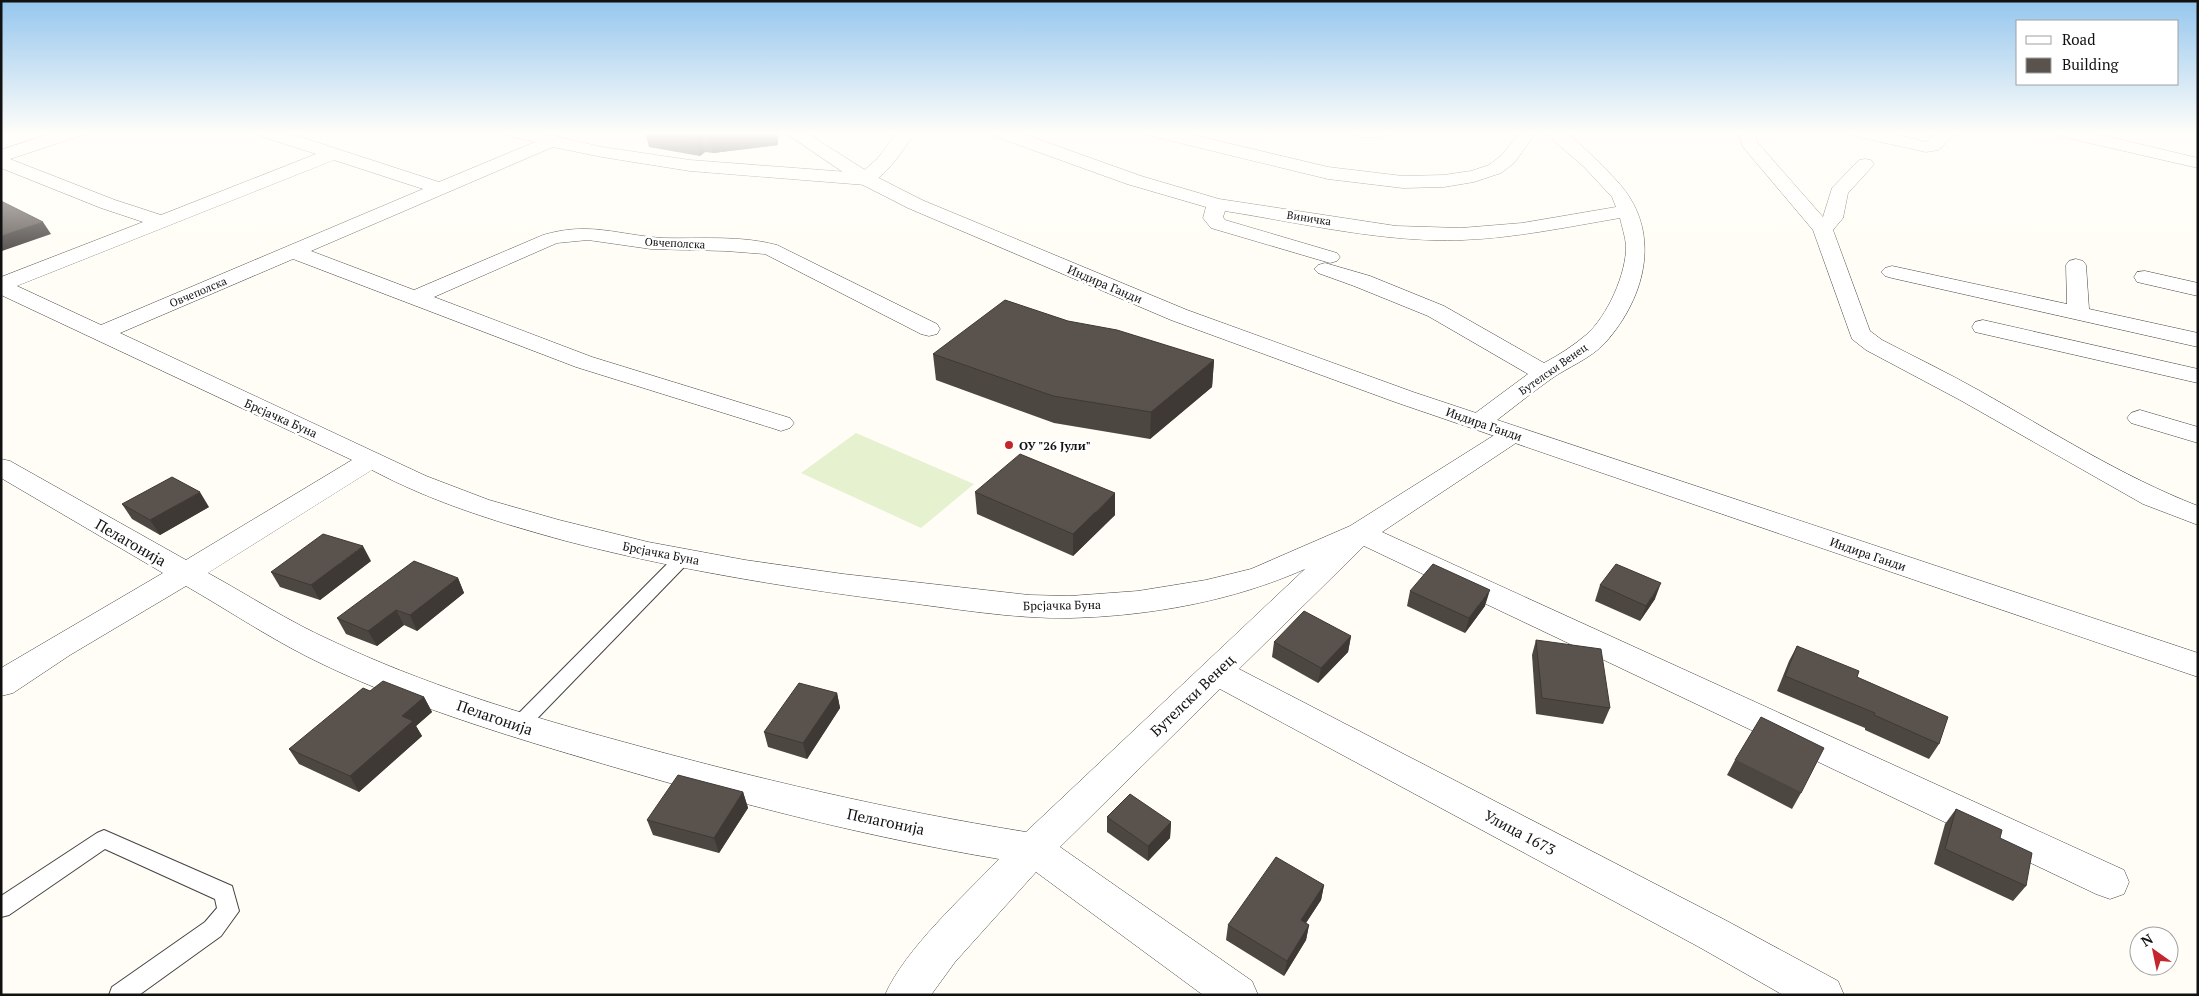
<svg xmlns="http://www.w3.org/2000/svg" width="2199" height="996" font-family="'PT Serif',serif">
<style>
.pitch{fill:#e6f2cf}
.lines{fill:none;stroke-linecap:round;stroke-linejoin:round}
.service-casing{stroke:#444;stroke-width:2}
.minor-casing{stroke:#444;stroke-width:1}
.tertiary-casing{stroke:#444;stroke-width:1}
.service{fill:#fff;fill-rule:evenodd}
.minor{fill:#fff;fill-rule:evenodd}
.tertiary{fill:#fff;fill-rule:evenodd}
.wall{fill:#4d4742}
.shaded-wall{fill:#3f3936}
.building{fill:#5a524d;stroke:#3f3936}
.poi-dot{fill:#c4262e;stroke:#fff;stroke-width:2}
.labels{text-anchor:middle;dominant-baseline:central;stroke-width:5;stroke-linejoin:round;paint-order:stroke}
.far-street-label{font-size:11px;fill:#111;stroke:#fff}
.street-label{font-size:12px;fill:#111;stroke:#fff}
.poi-label{font-size:12px;font-weight:bold;fill:#111;stroke:#fff;text-anchor:start}
.near-street-label{font-size:15px;fill:#111;stroke:#fff}
</style>
<rect width="100%" height="100%" fill="#fffdf5"/>
<polygon class="pitch" points="856,433 974,484 921,528 801,473"/>
<g class="lines">
<defs>
<g id="service">
<polygon points="683,553 689,554 691,558 689,562 525,731 518,733 511,731 509,726 511,721 677,554"/>
<polygon points="104,830 232,886 239,911 221,936 139,995 109,995 112,987 205,922 217,908 215,899 105,849 9,915 1,917 1,896 97,833"/>
</g>
<g id="minor">
<path d="M55,132H82L80,136L10,159L115,200L161,215L316,154L260,136L258,132H285L439,182L535,142L510,136L508,132H538L602,147L690,160L861,173L877,159L898,132H915C905,148 884,180 866,185L690,171L602,157L553,147L311,251L414,290L543,235C590,221 617,235 663,238C701,239 740,235 777,245L937,324L940,329L937,334L929,336L921,334L765,254L726,251L651,249L588,240L557,243L434,297L592,357L790,418L794,423L790,428L781,431L772,428L576,367L293,259L120,333L426,476L489,500L559,520L648,542L745,560L843,574L1029,595L1070,596L1138,591L1206,580L1251,569L1350,526L1504,429L1513,426L1522,429L1526,434L1522,439L1382,532L2124,870L2129,882L2124,894L2110,899L2096,894L1364,546L1239,669L1727,921L1838,981L1844,995H1783L1699,947L1220,689L1060,847L1252,981L1258,995H1203L1036,872L955,962L931,995H885C905,949 964,896 999,859C867,837 736,803 607,765C505,735 401,704 306,656C265,635 226,609 186,586L70,655L13,693L1,696V668L163,573L1,478V459L10,461L186,560L352,460L1,295V277L143,222L101,208L1,168V150ZM334,160L423,189L101,325L17,286ZM372,470C434,503 500,523 566,541C674,569 783,587 893,601C952,608 1011,619 1070,618C1150,616 1233,601 1305,569L1026,832C889,810 754,778 620,741C521,714 423,684 330,640C288,621 248,595 208,573Z"/>
<path d="M992,132H1018L1141,176L1219,199L1396,226L1461,228L1522,223L1616,207L1612,197L1584,167L1544,132C1549,132 1557,131 1563,132C1574,136 1607,170 1616,180C1663,229 1647,296 1605,343C1590,359 1568,367 1551,379C1530,394 1509,411 1488,427L1479,430L1470,427L1466,422L1470,417L1528,374L1428,316L1354,286L1318,273L1314,269L1318,265L1325,263L1370,276L1444,306L1544,363C1559,355 1573,346 1586,335C1607,317 1627,273 1626,245C1625,236 1622,227 1620,218C1567,227 1515,238 1462,240C1385,243 1301,223 1225,211L1223,217L1225,220L1337,253L1340,257L1337,261L1330,263L1211,228L1203,218L1206,207L1127,184L994,136Z"/>
<polygon points="1149,132 1181,132 1328,167 1403,176 1444,175 1471,171 1489,165 1502,155 1520,132 1537,132 1514,163 1501,173 1474,182 1444,187 1403,188 1328,179 1151,136"/>
<path d="M1355,132H1388L1386,136C1377,138 1366,138 1357,136Z"/>
<path d="M1738,132H1755L1757,142L1823,217L1832,188L1859,160L1865,159L1871,160L1874,164L1871,168L1848,193L1843,218L1833,230L1870,331L1882,340C1915,357 1948,373 1980,391C2051,431 2121,476 2198,506V525L2143,504L1960,400L1866,350L1852,339L1813,230L1743,147Z"/>
<polygon points="1852,132 1885,132 1926,142 1937,132 1956,132 1939,150 1926,152 1854,136"/>
<polygon points="2057,132 2089,132 2198,158 2198,168 2059,136"/>
<polygon points="2076,259 2083,261 2086,265 2089,309 2198,333 2198,347 1892,278 1885,276 1881,272 1885,268 1892,266 2067,304 2066,265 2069,261"/>
<polygon points="2145,271 2198,283 2198,296 2137,282 2134,277 2137,272"/>
<polygon points="1983,320 2198,369 2198,383 1975,332 1972,327 1975,322"/>
<polygon points="2140,410 2198,427 2198,443 2131,423 2127,418 2131,413"/>
</g>
<polygon id="tertiary" points="784,132 805,132 873,175 922,200 1187,310 1413,392 2198,653 2198,677 1395,402 1171,320 908,208 859,183"/>
</defs>
<use href="#service" class="service-casing"/>
<use href="#minor" class="minor-casing"/>
<use href="#tertiary" class="tertiary-casing"/>
<use href="#service" class="service"/>
<use href="#minor" class="minor"/>
<use href="#tertiary" class="tertiary"/>
</g>
<g class="wall">
<polygon points="645,132 777,132 778,145 713,153 705,152 700,156 649,147"/>
<polygon points="1068,321 1214,360 1212,387 1150,439 1054,423 936,380 933,354"/>
<polygon points="975,492 1115,515 1073,556 977,514"/>
<polygon points="122,504 209,507 160,535 132,519"/>
<polygon points="371,561 320,600 280,587 271,572"/>
<polygon points="458,578 464,593 417,631 404,625 377,646 346,634 337,618"/>
<polygon points="1600,585 1655,599 1640,621 1595,601"/>
<polygon points="1410,591 1485,606 1465,633 1407,606"/>
<polygon points="1351,636 1348,652 1318,683 1272,657 1274,642"/>
<polygon points="1536,640 1610,708 1603,724 1536,714 1532,655"/>
<polygon points="1797,646 1857,677 1939,744 1929,759 1865,730 1865,728 1777,691 1789,661"/>
<polygon points="370,691 424,697 432,712 416,726 422,736 359,792 299,764 289,749"/>
<polygon points="837,693 840,708 807,759 768,747 764,732"/>
<polygon points="1735,760 1801,793 1792,809 1727,775"/>
<polygon points="743,792 748,808 719,853 653,835 647,820"/>
<polygon points="1956,809 2000,838 2026,886 2013,901 1934,864 1945,824"/>
<polygon points="1107,817 1171,822 1170,838 1148,861 1107,832"/>
<polygon points="1324,885 1321,900 1306,923 1309,925 1306,940 1284,976 1226,940 1228,925"/>
</g>
<g class="shaded-wall">
<polygon points="738,132 777,132 778,145 713,153 709,136"/>
<polygon points="702,135 705,152 700,156 696,138"/>
<polygon points="43,222 51,234 2,251 1,250 1,236"/>
<polygon points="1214,360 1212,387 1150,439 1151,412"/>
<polygon points="200,492 209,507 160,535 150,520"/>
<polygon points="1115,493 1115,515 1073,556 1073,534"/>
<polygon points="363,546 371,561 320,600 311,585"/>
<polygon points="458,578 464,593 417,631 410,615"/>
<polygon points="1661,583 1655,599 1640,621 1646,606"/>
<polygon points="1490,590 1485,606 1465,633 1469,618"/>
<polygon points="396,610 404,625 377,646 368,631"/>
<polygon points="1351,636 1348,652 1318,683 1321,668"/>
<polygon points="837,693 840,708 807,759 803,743"/>
<polygon points="424,697 432,712 416,726 422,736 359,792 350,776 402,716"/>
<polygon points="743,792 748,808 719,853 714,838"/>
<polygon points="1171,822 1170,838 1148,861 1148,846"/>
<polygon points="1324,885 1321,900 1298,935 1301,920"/>
<polygon points="1309,925 1306,940 1284,976 1287,961"/>
</g>
<g class="building">
<polygon points="660,132 738,132 709,136 702,135 696,138"/>
<polygon points="1,201 43,222 1,236"/>
<polygon points="1005,300 1068,321 1117,330 1214,360 1151,412 1053,396 933,354"/>
<polygon points="1020,454 1115,493 1073,534 975,492"/>
<polygon points="172,477 200,492 150,520 122,504"/>
<polygon points="323,534 363,546 311,585 271,572"/>
<polygon points="414,561 458,578 410,615 396,610 368,631 337,618"/>
<polygon points="1433,564 1490,590 1469,618 1410,591"/>
<polygon points="1616,564 1661,583 1646,606 1600,585"/>
<polygon points="1304,611 1351,636 1321,668 1274,642"/>
<polygon points="1536,640 1601,649 1610,708 1542,698"/>
<polygon points="1797,646 1859,671 1857,677 1948,717 1939,744 1874,715 1875,713 1785,676"/>
<polygon points="383,681 424,697 402,716 413,721 350,776 289,749 363,688 370,691"/>
<polygon points="799,683 837,693 803,743 764,732"/>
<polygon points="1761,717 1824,748 1801,793 1735,760"/>
<polygon points="678,775 743,792 714,838 647,820"/>
<polygon points="1130,794 1171,822 1148,846 1107,817"/>
<polygon points="1956,809 2002,830 2000,838 2032,853 2026,886 1945,849"/>
<polygon points="1276,857 1324,885 1301,920 1309,925 1287,961 1228,925"/>
</g>
<linearGradient id="sky" x2="0" y2="1"><stop stop-color="#95c6ee"/><stop offset="0.49" stop-color="#fffefa"/><stop offset="1" stop-color="#fffefa" stop-opacity="0"/></linearGradient>
<rect width="2199" height="272" fill="url(#sky)"/>
<circle class="poi-dot" cx="1009" cy="445" r="5"/>
<g class="labels">
<g class="far-street-label">
<text transform="translate(1309 218) rotate(9)">Виничка</text>
<text transform="translate(675 243) rotate(3)">Овчеполска</text>
<text transform="translate(198 292) rotate(-23)">Овчеполска</text>
<text transform="translate(1553 369) rotate(-35)">Бутелски Венец</text>
</g>
<g class="street-label">
<text transform="translate(1105 284) rotate(23)">Индира Ганди</text>
<text transform="translate(281 418) rotate(24)">Брсјачка Буна</text>
<text transform="translate(1484 424) rotate(19)">Индира Ганди</text>
<text transform="translate(661 553) rotate(11)">Брсјачка Буна</text>
<text transform="translate(1868 554) rotate(19)">Индира Ганди</text>
<text transform="translate(1062 605) rotate(-1)">Брсјачка Буна</text>
</g>
<g class="poi-label">
<text x="1019" y="445">ОУ "26 Јули"</text>
</g>
<g class="near-street-label">
<text transform="translate(131 542) rotate(30)">Пелагонија</text>
<text transform="translate(1192 695) rotate(-44)">Бутелски Венец</text>
<text transform="translate(495 717) rotate(19)">Пелагонија</text>
<text transform="translate(886 821) rotate(12)">Пелагонија</text>
<text transform="translate(1520 832) rotate(28)">Улица 1673</text>
</g>
</g>
<rect width="2199" height="996" fill="none" stroke="#111111" stroke-width="5"/>
<rect x="2016" y="20" width="162" height="65" fill="#ffffff" stroke="#a0a0a0"/>
<rect x="2026" y="36" width="25" height="8" fill="#ffffff" stroke="#a0a0a0"/>
<text x="2062" y="45" font-size="15" fill="#111111">Road</text>
<rect x="2026" y="58" width="25" height="15" fill="#5a524d" stroke="#a0a0a0"/>
<text x="2062" y="70" font-size="15" fill="#111111">Building</text>
<g transform="translate(2154 951) rotate(327)"><circle r="24" fill="#ffffff" stroke="#a0a0a0"/>
<path d="M0-4L9 19L0 12L-9 19Z" fill="#c4262e"/>
<text y="-8" font-size="14" font-weight="bold" text-anchor="middle" fill="#111111">N</text>
</g>
</svg>
